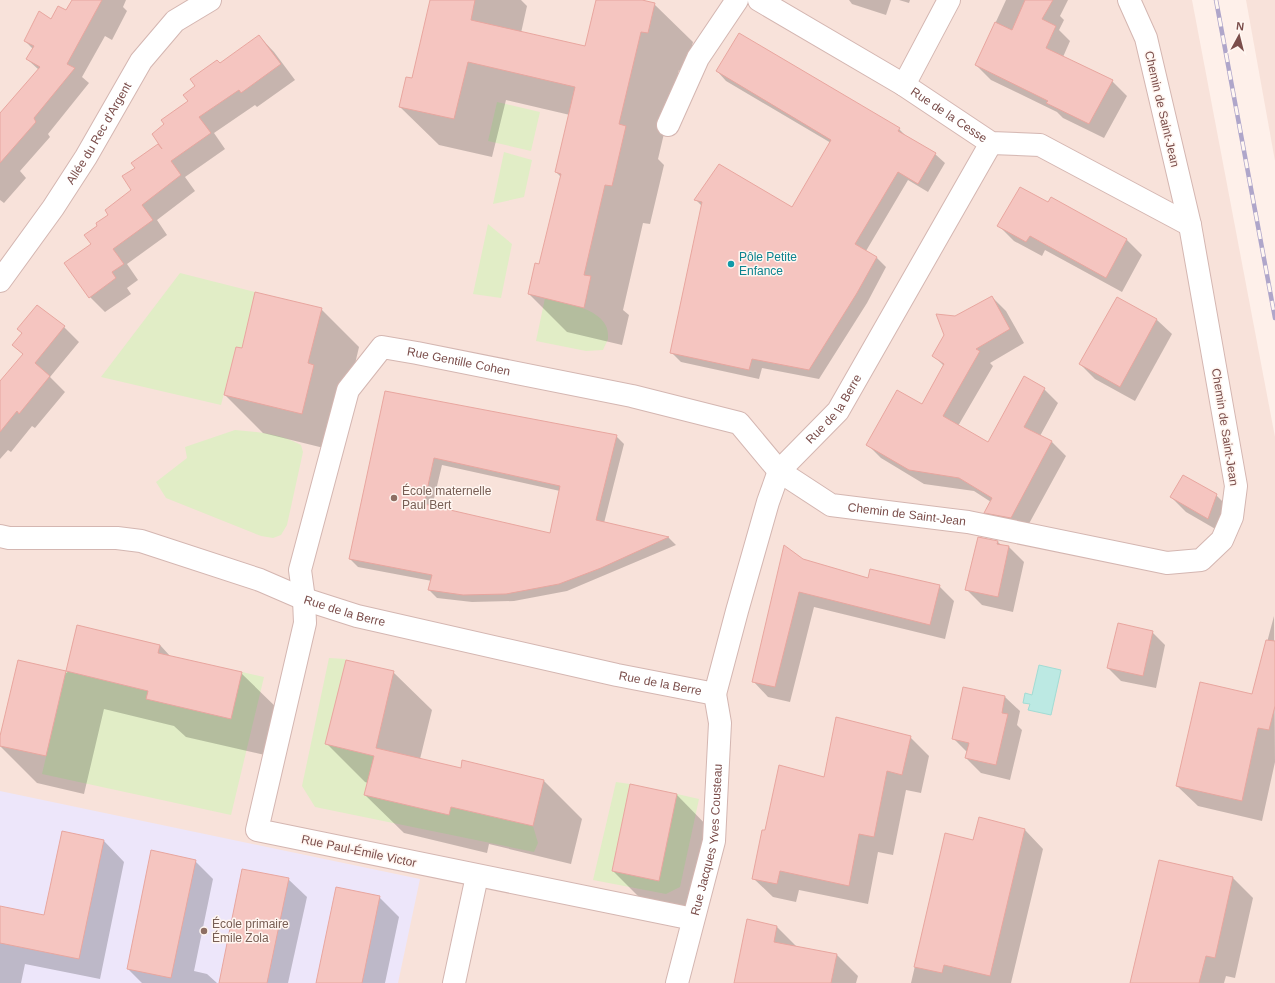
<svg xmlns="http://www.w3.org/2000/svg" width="1275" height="983" font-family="Arial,sans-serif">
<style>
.residential{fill:#f8e2da}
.education{fill:#ede6fa}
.green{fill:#e1edc6}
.water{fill:#bce9e3;stroke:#a2dcd4}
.shadow{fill:#0003;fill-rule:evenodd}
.building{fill:#f5c5c0;stroke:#e8a69f;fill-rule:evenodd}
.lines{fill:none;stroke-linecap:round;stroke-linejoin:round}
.minor-casing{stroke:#d4b6b1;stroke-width:24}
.minor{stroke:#fff;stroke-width:22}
.rail-casing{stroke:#afa6ca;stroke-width:4.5}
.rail{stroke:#fff6f1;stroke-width:3;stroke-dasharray:9;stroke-linecap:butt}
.culture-dot{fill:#0f9aa8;stroke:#fff6f1;stroke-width:1.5}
.education-dot{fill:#8d6e63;stroke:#fff6f1;stroke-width:1.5}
.labels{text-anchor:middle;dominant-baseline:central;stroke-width:3;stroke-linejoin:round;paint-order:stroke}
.street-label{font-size:12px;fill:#7b4e4b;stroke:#fff6f1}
.culture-label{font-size:12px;fill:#0d838f;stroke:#fff6f1;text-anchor:start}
.education-label{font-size:12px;fill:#785e54;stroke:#fff6f1;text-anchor:start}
</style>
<rect width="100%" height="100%" fill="#fef0ea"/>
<g class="residential">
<polygon points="0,0 1192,0 1275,437 1275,983 0,983"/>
<polygon points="1246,0 1275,0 1275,161"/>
</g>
<polygon class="education" points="0,791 420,879 398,983 0,983"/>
<g class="green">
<polygon points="497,102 540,112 531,151 488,141"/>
<polygon points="504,152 532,160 524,197 493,204"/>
<polygon points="488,224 512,244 501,298 473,294"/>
<polygon points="180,273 255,292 242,348 236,347 221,405 101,377"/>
<path d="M545,298C565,303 612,309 608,339C607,342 604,347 603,350L586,351L536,341Z"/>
<path d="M235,430C258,432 281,434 301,445L303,452L287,525L281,535L273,538L261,536L166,498L156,482L187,458L185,447Z"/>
<polygon points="329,658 346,659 326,744 374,756 364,795 449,815 451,807 533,826 538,843 534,852 315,807 302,786"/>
<polygon points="66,671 148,691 242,672 264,677 231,815 42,774"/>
<polygon points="616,782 630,784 612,871 658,881 677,794 699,799 680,887 666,894 593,880"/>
</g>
<polygon class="water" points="1039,665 1061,670 1051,715 1028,710 1030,704 1023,703 1025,693 1032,695"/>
<g class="shadow">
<polygon points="73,0 126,0 123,7 127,11 112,40 105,36 82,77 89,83 48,134 50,137 20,171 26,178 4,203 0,200 0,114 39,70 27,59 33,49 25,41 52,20 66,12"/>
<polygon points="431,0 521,0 527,6 521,33 585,48 597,0 638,0 654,4 693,42 686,71 679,70 658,159 664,165 650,224 643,223 623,310 629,315 622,345 567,332 529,294 540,265 561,177 556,172 570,115 506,100 492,157 439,145 400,107 412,79"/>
<polygon points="849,0 891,0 886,15 852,4"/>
<polygon points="899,0 910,0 909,3"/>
<polygon points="1006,0 1068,0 1060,16 1064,20 1059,30 1070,41 1063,57 1112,81 1127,96 1104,138 1063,118 1057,112 991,80 976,65"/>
<polygon points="259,36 274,52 295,80 257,107 255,105 214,133 225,149 185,177 195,191 157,220 167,235 127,264 138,280 127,288 131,294 105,312 90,297 66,263 92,244 99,226 133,190 162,148 197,86 220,64"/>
<polygon points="717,71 899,129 909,139 935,154 945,163 928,192 908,180 866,251 877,258 886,267 867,303 819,379 762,368 759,379 681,362 671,352 702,206 696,200 792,208 831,143 726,81"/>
<polygon points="1051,199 1127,240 1142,255 1122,292 1045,250 1042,256 1014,241 999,226 1048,204"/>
<polygon points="992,297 1006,311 1024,343 990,363 993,366 958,426 989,444 1044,389 1058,403 1040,436 1052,442 1066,456 1025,531 999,526 985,512 991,502 974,491 924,484 881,458 867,444 922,406 944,366 934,356 955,317"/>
<polygon points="1117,298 1157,320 1172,334 1135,401 1095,379 1080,364"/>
<polygon points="321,309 359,347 347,398 340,452 263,433 225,395 242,350"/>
<polygon points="64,327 79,342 50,377 65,392 35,428 32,426 11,452 8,450 0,459 0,383 24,355 13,345"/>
<path d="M386,392L616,436L624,444L604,523L669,538L676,545L567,591L514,601L472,602L437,598L429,590L432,581L358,567L350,559ZM442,465L560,491L550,534L432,507Z"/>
<polygon points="1216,495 1231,510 1224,534 1186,512 1171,497"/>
<polygon points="979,538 998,542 1002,546 1009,547 1024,562 1013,612 982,605 966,589"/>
<polygon points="802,560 868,579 939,586 954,601 945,639 814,607 790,702 768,697 753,681"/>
<polygon points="1274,616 1275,762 1262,821 1198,806 1177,786 1253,695"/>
<polygon points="77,626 160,645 171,657 241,673 280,711 269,756 186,737 174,726 104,709 84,794 37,783 0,746 19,661 67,673"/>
<polygon points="1152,632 1165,645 1156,688 1121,681 1108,668"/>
<polygon points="393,672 432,710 420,759 461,769 544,781 582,819 571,864 489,844 487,853 404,833 365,795 368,783 365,782 327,744"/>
<polygon points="1005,697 1020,711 1017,725 1022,730 1010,780 981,773 966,758 968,753 953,738"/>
<polygon points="910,737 929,756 921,793 906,790 893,855 878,852 868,904 799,890 796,902 773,897 753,878 766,832 825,778"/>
<polygon points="631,786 677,795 715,834 697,919 651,909 613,871"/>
<polygon points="1025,830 1043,849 1011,983 911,983 946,834 974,841"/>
<polygon points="104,841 124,862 100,979 25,964 21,983 0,983 0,907 45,916"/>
<polygon points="195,861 213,879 194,971 207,974 217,983 142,983 128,969"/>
<polygon points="1160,861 1233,878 1253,898 1235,978 1226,976 1224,983 1131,983"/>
<polygon points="288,879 307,897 288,983 220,983"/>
<polygon points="379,897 399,917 385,983 317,983"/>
<polygon points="748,920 777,927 797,947 837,955 858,976 856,983 735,983"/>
</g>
<g class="building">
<polygon points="72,0 102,0 67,64 75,68 34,118 36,122 0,163 0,113 40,67 26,59 34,46 24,41 39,11 51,19 58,6 66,10"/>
<polygon points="430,0 475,0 471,20 585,46 596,0 642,0 655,3 648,33 641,32 619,124 626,126 612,186 605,185 584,275 591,276 584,308 528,294 535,263 539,264 561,174 555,172 575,87 468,62 454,119 399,107 406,77 412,78"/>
<polygon points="1025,0 1053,0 1042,19 1056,26 1046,48 1113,80 1089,124 1046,103 1048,101 975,65 995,22 1012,30"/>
<polygon points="739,33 900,128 898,131 936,153 918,184 898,172 855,244 877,257 857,293 809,370 752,359 749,370 670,353 702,202 694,200 719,164 792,207 831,140 716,71"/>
<polygon points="259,35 281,64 241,93 239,90 199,117 211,133 171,161 181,175 142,205 153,220 113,249 124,264 112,272 116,278 89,298 64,263 91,244 84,235 97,226 96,223 108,215 105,210 131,190 122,176 135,168 131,163 158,144 162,149 152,134 164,124 161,120 188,101 183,95 195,86 190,79 217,60 220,63"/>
<polygon points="1020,187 1048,202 1051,197 1127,239 1106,278 1030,236 1026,242 997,226"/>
<polygon points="255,292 322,308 308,363 314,365 302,414 224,395 236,347 242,348"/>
<polygon points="992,296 1010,329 976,349 980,351 943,416 988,442 1024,376 1045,388 1024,427 1052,441 1011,518 984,513 992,498 959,478 909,470 866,445 897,390 922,404 944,364 932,356 944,335 936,314 955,316"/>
<polygon points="1117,297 1157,319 1120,387 1079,364"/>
<polygon points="37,305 65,326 35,363 50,376 19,414 17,411 0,432 0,381 23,354 12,345 22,333 17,329"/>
<path d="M385,391L617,435L596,520L669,537L601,568L559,584L506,594L463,595L428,590L432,575L349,559ZM434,458L560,486L550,533L424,504Z"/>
<polygon points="1183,475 1217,494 1208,519 1170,497"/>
<polygon points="978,537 998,541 997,544 1009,546 998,597 965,590"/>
<polygon points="784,545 803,559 868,578 870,569 940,585 930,625 799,592 775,687 752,682"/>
<polygon points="1118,623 1153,631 1143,676 1107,668"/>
<polygon points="77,625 160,645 158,653 242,672 231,719 146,699 148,691 66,671"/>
<polygon points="1266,640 1275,641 1275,706 1269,730 1258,728 1257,732 1242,801 1176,786 1200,682 1252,694"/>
<polygon points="18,660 66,671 46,756 0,746 0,736"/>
<polygon points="346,660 394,671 376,748 461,768 462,760 544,780 533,826 451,807 449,815 364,795 374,756 325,744"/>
<polygon points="963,687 1005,696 1002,713 1008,714 996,765 965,758 969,743 952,739"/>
<polygon points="836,717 911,736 902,775 887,771 874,837 859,834 849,886 780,871 777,884 752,879 762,830 765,830 779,765 824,777"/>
<polygon points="630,784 677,794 659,881 612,871"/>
<polygon points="979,817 1025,829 990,976 944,965 942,973 914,967 945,833 973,840"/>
<polygon points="62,831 104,840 79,959 0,943 0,906 44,915"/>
<polygon points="151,850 196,860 171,978 127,969"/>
<polygon points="1159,860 1233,877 1215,958 1206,956 1199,983 1130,983"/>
<polygon points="242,869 289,878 267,983 219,983"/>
<polygon points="336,887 380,896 362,983 316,983"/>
<polygon points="747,919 777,926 774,942 837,954 831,983 734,983"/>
</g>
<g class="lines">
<defs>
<g id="minor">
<path id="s1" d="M759,0L904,85L991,143L1040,145L1190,225"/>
<polyline points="904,85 949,0"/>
<polyline points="668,125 698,58 737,0"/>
<path id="s2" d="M0,281L53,208L86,157L141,61L175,21L210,0"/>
<path id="s3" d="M0,536L9,538H117L141,541L260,580L304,599L357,616L617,675L715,694L737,611L768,502L779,471L838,411L991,143"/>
<path id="s4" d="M693,919L257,830L305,623L304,599L300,570L348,390L382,347L417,353L632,396L739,423L779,471L831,505L968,522L1167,563L1201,560L1222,540L1232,517L1236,486L1190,225L1146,38L1129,0"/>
<polyline points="454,983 477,876"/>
<path id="s5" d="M677,983L714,841L720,723L715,694"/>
</g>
</defs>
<use href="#minor" class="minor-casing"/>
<use href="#minor" class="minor"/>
<defs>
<polyline id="rail" points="1216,0 1275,318"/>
</defs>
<use href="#rail" class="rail-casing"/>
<use href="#rail" class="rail"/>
</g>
<circle class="culture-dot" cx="731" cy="264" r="4"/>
<g class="education-dot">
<circle cx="394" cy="498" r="4"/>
<circle cx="204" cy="931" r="4"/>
</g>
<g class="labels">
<g class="street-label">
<text transform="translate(1162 109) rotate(77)">Chemin de Saint-Jean</text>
<text stroke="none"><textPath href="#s1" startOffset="222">Rue de la Cesse</textPath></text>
<text stroke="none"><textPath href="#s2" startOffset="178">Allée du Rec d'Argent</textPath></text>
<text stroke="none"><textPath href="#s4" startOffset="1030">Rue Gentille Cohen</textPath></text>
<text stroke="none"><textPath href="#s3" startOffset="1052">Rue de la Berre</textPath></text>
<text transform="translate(1225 427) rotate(81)">Chemin de Saint-Jean</text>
<text stroke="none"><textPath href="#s4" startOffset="1518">Chemin de Saint-Jean</textPath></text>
<text stroke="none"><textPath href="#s3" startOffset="357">Rue de la Berre</textPath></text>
<text stroke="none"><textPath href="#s3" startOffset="681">Rue de la Berre</textPath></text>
<text stroke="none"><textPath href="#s5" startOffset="147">Rue Jacques Yves Cousteau</textPath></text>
<text transform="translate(359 851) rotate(12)">Rue Paul-Émile Victor</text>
</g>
<g class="culture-label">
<text x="739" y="257">Pôle Petite<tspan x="739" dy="14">Enfance</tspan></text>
</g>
<g class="education-label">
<text x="402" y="491">École maternelle<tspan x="402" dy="14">Paul Bert</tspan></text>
<text x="212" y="924">École primaire<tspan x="212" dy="14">Émile Zola</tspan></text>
</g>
</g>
<g transform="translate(1239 36) rotate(7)" stroke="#fff6f1" stroke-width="3" paint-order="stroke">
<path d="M0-3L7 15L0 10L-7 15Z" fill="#7b4e4b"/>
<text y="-6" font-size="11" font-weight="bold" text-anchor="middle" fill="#7b4e4b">N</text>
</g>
</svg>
